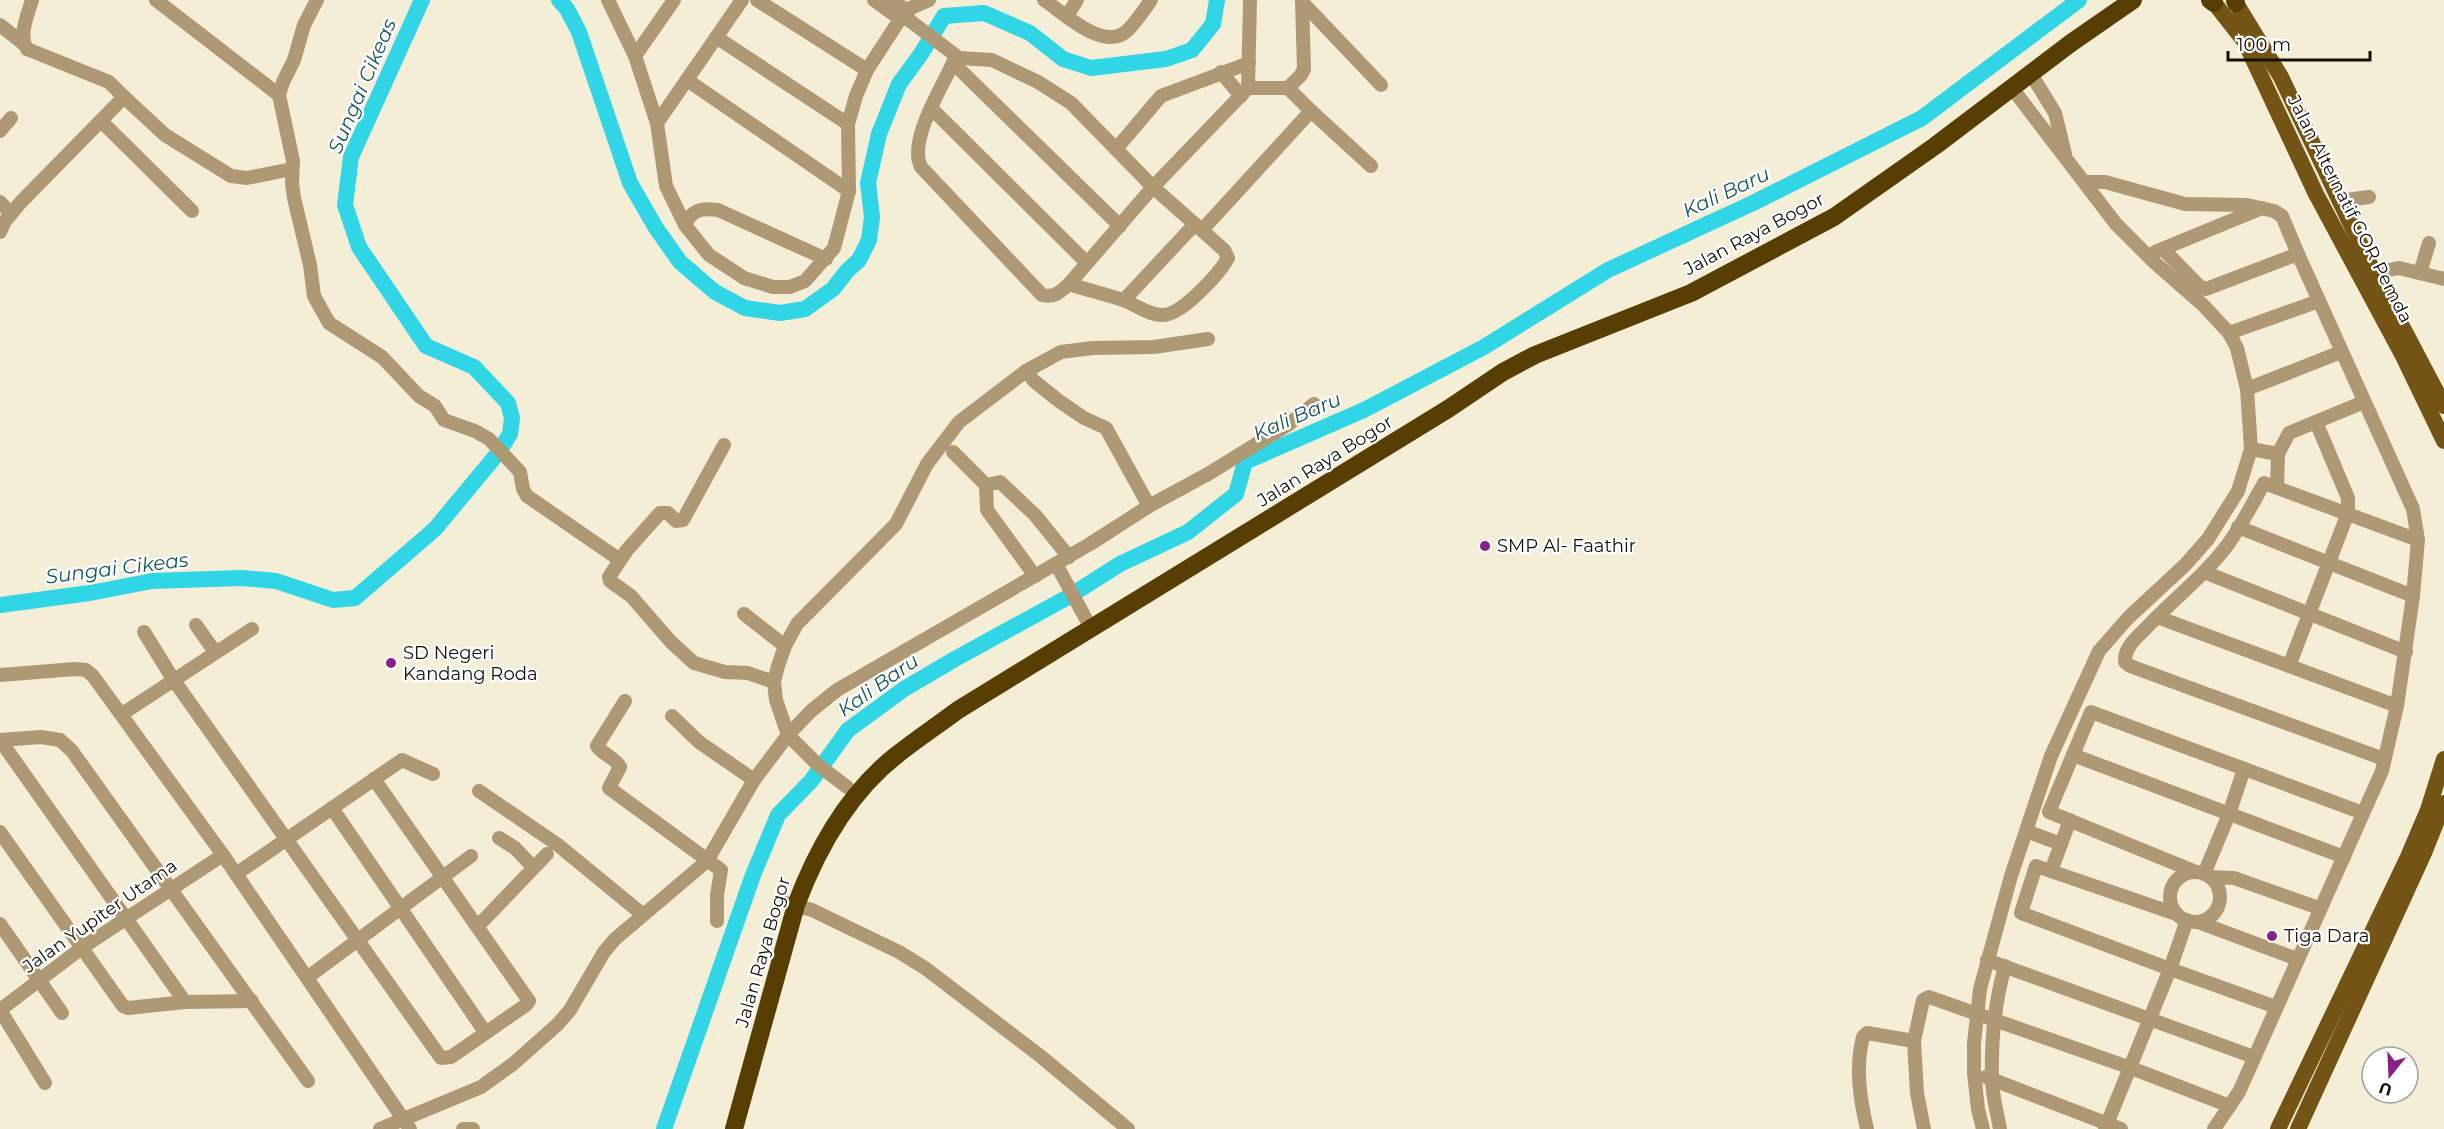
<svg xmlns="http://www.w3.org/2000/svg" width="2444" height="1129" font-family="Montserrat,sans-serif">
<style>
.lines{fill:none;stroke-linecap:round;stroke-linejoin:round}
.river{stroke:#30d5e6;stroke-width:16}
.minor{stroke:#af9974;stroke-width:14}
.major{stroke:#745415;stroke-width:16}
.highway{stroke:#593e04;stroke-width:18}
.poi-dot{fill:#872188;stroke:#fff;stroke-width:2}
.labels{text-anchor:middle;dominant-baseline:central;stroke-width:4.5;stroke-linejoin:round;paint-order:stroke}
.street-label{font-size:18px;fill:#131109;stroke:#fff}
.poi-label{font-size:18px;fill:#131109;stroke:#fff;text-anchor:start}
.water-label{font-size:20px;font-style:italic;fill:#195860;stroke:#fff}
</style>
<rect width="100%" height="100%" fill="#f3eed5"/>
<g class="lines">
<g class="river">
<polyline points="559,0 567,9 579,32 630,183 656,228 680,262 715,292 745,308 780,313 805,309 833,289 847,271 859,260 869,240 872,217 868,183 879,134 899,84 921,54 944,16 984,13 1030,33 1063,59 1091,68 1166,59 1192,50 1213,24 1217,0"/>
<polyline points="0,605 90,593 152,581 242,578 276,581 333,600 355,598 435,529 498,453 510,434 512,418 508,403 474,367 426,346 359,247 345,205 351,157 422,0"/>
<polyline points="664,1129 753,875 778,815 811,781 848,730 904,689 955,659 1068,597 1120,564 1188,532 1236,494 1245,462 1364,410 1484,347 1608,270 1753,203 1922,118 2079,0"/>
</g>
<g class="minor">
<polyline points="156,0 279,95"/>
<polyline points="317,0 304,25 294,60 283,82 279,95 293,161 292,183 294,198 310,265 314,296 329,323 382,357 419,396 435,406 444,420 475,431 489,439 520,472 523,489 527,496 620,560"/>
<polyline points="608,0 635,56 657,123 666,186 685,225 709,255 744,278 773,287 790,287 805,281 834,248 849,191 848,124 856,96 867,70 906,10 929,0"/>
<polyline points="757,0 867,70"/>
<polyline points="874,0 899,18 909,20 906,10 892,0"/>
<path d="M1044,0C1064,13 1104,53 1128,30C1136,22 1144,10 1151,0"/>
<polyline points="1302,2 1381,85"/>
<polyline points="1067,16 1077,0"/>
<polyline points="909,20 959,58"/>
<polyline points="0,25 24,44"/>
<polyline points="716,37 848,124"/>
<polyline points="635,56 674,0"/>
<path d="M959,58L992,60L1038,82L1071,103L1153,187L1224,250L1228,258C1219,274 1181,316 1162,315C1149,315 1136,305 1123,300C1105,294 1087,290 1069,284C1060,292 1055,298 1042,295L921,167C908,141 941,89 953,63Z"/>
<polyline points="953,63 1120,226"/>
<polyline points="1221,72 1241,96"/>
<polyline points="2031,74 2055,113 2065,154"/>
<polyline points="687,80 849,191"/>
<polyline points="1248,88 1250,0"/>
<polyline points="1288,88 1311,111 1371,166"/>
<polyline points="124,97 165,135 231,176 247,178 292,169"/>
<polyline points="931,108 1087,263"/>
<polyline points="101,121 192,211"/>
<polyline points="657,123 742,0"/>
<polyline points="0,131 11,118"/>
<polyline points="1116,149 1161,96 1249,63"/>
<polyline points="2084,182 2105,182 2185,204 2247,205 2274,211 2282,216 2298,254 2206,289 2199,286 2164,250"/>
<polyline points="2339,201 2369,197"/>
<polyline points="0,202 11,214"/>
<path d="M685,225C692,209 702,208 718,210L826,259"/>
<polyline points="1203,229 1311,111"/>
<path d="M0,232L5,221L21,202L124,97L109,82L27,49C18,36 28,14 32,0"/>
<polyline points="2155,252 2262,208"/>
<polyline points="2374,273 2399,268 2444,279"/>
<polyline points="2420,273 2429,243"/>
<polyline points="1069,284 1153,187 1248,88 1288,88 1301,75 1304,69 1302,0"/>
<polyline points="1124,300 1195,224"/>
<polyline points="2229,333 2319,301"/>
<polyline points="1026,371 1034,381 1059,401 1084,418 1106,428 1149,506"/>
<polyline points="2247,389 2341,352"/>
<polyline points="724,445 683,520 676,521 668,513 660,513 627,550 609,577 610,581 631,596 671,642 694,663 725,672 748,673 774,682"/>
<polyline points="2251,449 2278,454 2289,433 2364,402"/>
<polyline points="953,452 986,485 987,510 1035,576"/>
<polyline points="986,485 1000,482 1035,515 1069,557"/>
<polyline points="2277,488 2278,454"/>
<polyline points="2238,527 2413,596"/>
<polyline points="1056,564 1086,619"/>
<polyline points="2204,572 2406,652"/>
<polyline points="744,614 785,646"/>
<polyline points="2157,617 2397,706"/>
<polyline points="196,625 215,652"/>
<polyline points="144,632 173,679 441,1058 451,1057 526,1005 529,1001 374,779"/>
<polyline points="2289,666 2348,513 2348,498 2316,422"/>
<polyline points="0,675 75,669 86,670 93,676 223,855 410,1129"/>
<path d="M625,701L597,746C603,755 615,757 620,767L609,788L721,870L717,895V921"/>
<polyline points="122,714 252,629"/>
<polyline points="672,716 699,742 754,780"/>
<polyline points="0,740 41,737 60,740 72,751 308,1081"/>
<polyline points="0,740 185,1002"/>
<polyline points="2073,755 2344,857"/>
<path d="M2384,759L2130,666L2125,662C2124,646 2139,636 2149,625C2175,598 2207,573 2229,543C2242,524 2253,503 2264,483L2418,540"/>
<polyline points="847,787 818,765 788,735 776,700 774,682 778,666 785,646 797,624 896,524 927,464 959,422 1026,371 1061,352 1093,348 1154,347 1208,339"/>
<polyline points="479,791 558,845 642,914"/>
<polyline points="332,808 485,1032"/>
<polyline points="2026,831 2061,844"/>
<polyline points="0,832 123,1006 128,1008 185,1002 252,1001"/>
<polyline points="499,838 515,848 533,867"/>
<polyline points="2051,871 2070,820"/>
<polyline points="2196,872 2049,812 2091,712 2363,813"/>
<circle cx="2195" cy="897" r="25"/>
<polyline points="236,874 402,760 433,774"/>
<polyline points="2204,874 2229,814 2244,769"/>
<polyline points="2210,877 2234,878 2319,908"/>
<polyline points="786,903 812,910 899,952 925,968 1039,1055 1128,1129"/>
<polyline points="2187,920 2170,969 2276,1007"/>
<polyline points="2198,922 2297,959"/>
<polyline points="0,924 62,1013"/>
<polyline points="478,926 547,854"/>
<polyline points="1987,960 2254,1057"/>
<polyline points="308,977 471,856"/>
<polyline points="0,1010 83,947 223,855"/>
<polyline points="0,1010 45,1083"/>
<polyline points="1986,1077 2121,1129"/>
<polyline points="380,1129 481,1087 513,1064 558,1024 570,1010 604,952 615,939 707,861 754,780 788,735 811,711 837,690 1090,544 1149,506 1208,474 1289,424 1314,404"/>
<polyline points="463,1129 473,1129"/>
<path d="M1867,1129C1860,1099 1855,1067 1863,1037L1867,1033L1914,1041"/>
<polyline points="1924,1129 1917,1093 1914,1041 1923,1000 1929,997 2131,1068 2230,1106"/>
<polyline points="1983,1129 1978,1109 1974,1073 1974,1043 1980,989 2011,876 2051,756 2099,651 2128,618 2185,565 2208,539 2238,491 2251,449 2247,389 2237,348 2229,333 2203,305 2154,262 2116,224 2012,88"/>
<path d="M2000,1129C1997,1112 1992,1095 1992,1078C1991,1040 1995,1002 2005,966"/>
<polyline points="2105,1129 2170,969 2021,913 2036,866 2176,914"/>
<polyline points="2214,1129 2239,1092 2382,771 2397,706 2413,596 2418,540 2413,509 2298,254"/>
</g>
<g class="major">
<polyline points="2212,0 2245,42 2316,194 2403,356 2444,441"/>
<polyline points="2234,0 2281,77 2374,273 2444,406"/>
<polyline points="2278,1129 2408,857 2428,810 2444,759"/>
<polyline points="2298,1129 2424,853 2444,803"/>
</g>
<g class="highway">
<polyline points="2210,0 2214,3"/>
<polyline points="2235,0 2236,3"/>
<path d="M734,1129L796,905C817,849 850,791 898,754C917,739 938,725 958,710L1448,409L1503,372L1535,355L1691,293L1834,217L1935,146L2071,43L2133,0"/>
</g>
</g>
<g class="poi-dot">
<circle cx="1485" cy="546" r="6"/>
<circle cx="391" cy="663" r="6"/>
<circle cx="2272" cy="936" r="6"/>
</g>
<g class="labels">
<g class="street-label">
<text transform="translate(2350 209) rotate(63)">Jalan Alternatif GOR Pemda</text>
<text transform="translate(1754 234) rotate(-28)">Jalan Raya Bogor</text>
<text transform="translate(1325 461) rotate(-32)">Jalan Raya Bogor</text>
<text transform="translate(100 916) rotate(-35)">Jalan Yupiter Utama</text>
<text transform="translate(763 952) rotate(-74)">Jalan Raya Bogor</text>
</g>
<g class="poi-label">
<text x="1497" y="546">SMP Al- Faathir</text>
<text x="403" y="653">SD Negeri<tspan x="403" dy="21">Kandang Roda</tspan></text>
<text x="2284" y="936">Tiga Dara</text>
</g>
<g class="water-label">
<text transform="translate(362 86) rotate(-67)">Sungai Cikeas</text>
<text transform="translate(1726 192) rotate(-25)">Kali Baru</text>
<text transform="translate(1297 416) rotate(-23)">Kali Baru</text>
<text transform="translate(117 568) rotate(-7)">Sungai Cikeas</text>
<text transform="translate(878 685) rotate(-35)">Kali Baru</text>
</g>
</g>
<g transform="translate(2390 1075) rotate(198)"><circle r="28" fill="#ffffff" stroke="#a1a09d" stroke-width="1.5"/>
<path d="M0-4.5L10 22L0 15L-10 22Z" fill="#872188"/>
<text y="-9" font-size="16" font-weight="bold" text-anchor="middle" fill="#131109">U</text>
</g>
<path d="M2228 51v9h142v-9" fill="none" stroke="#131109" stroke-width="3"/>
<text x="2237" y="51" font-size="18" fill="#131109" stroke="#ffffff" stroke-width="4.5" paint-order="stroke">100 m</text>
</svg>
